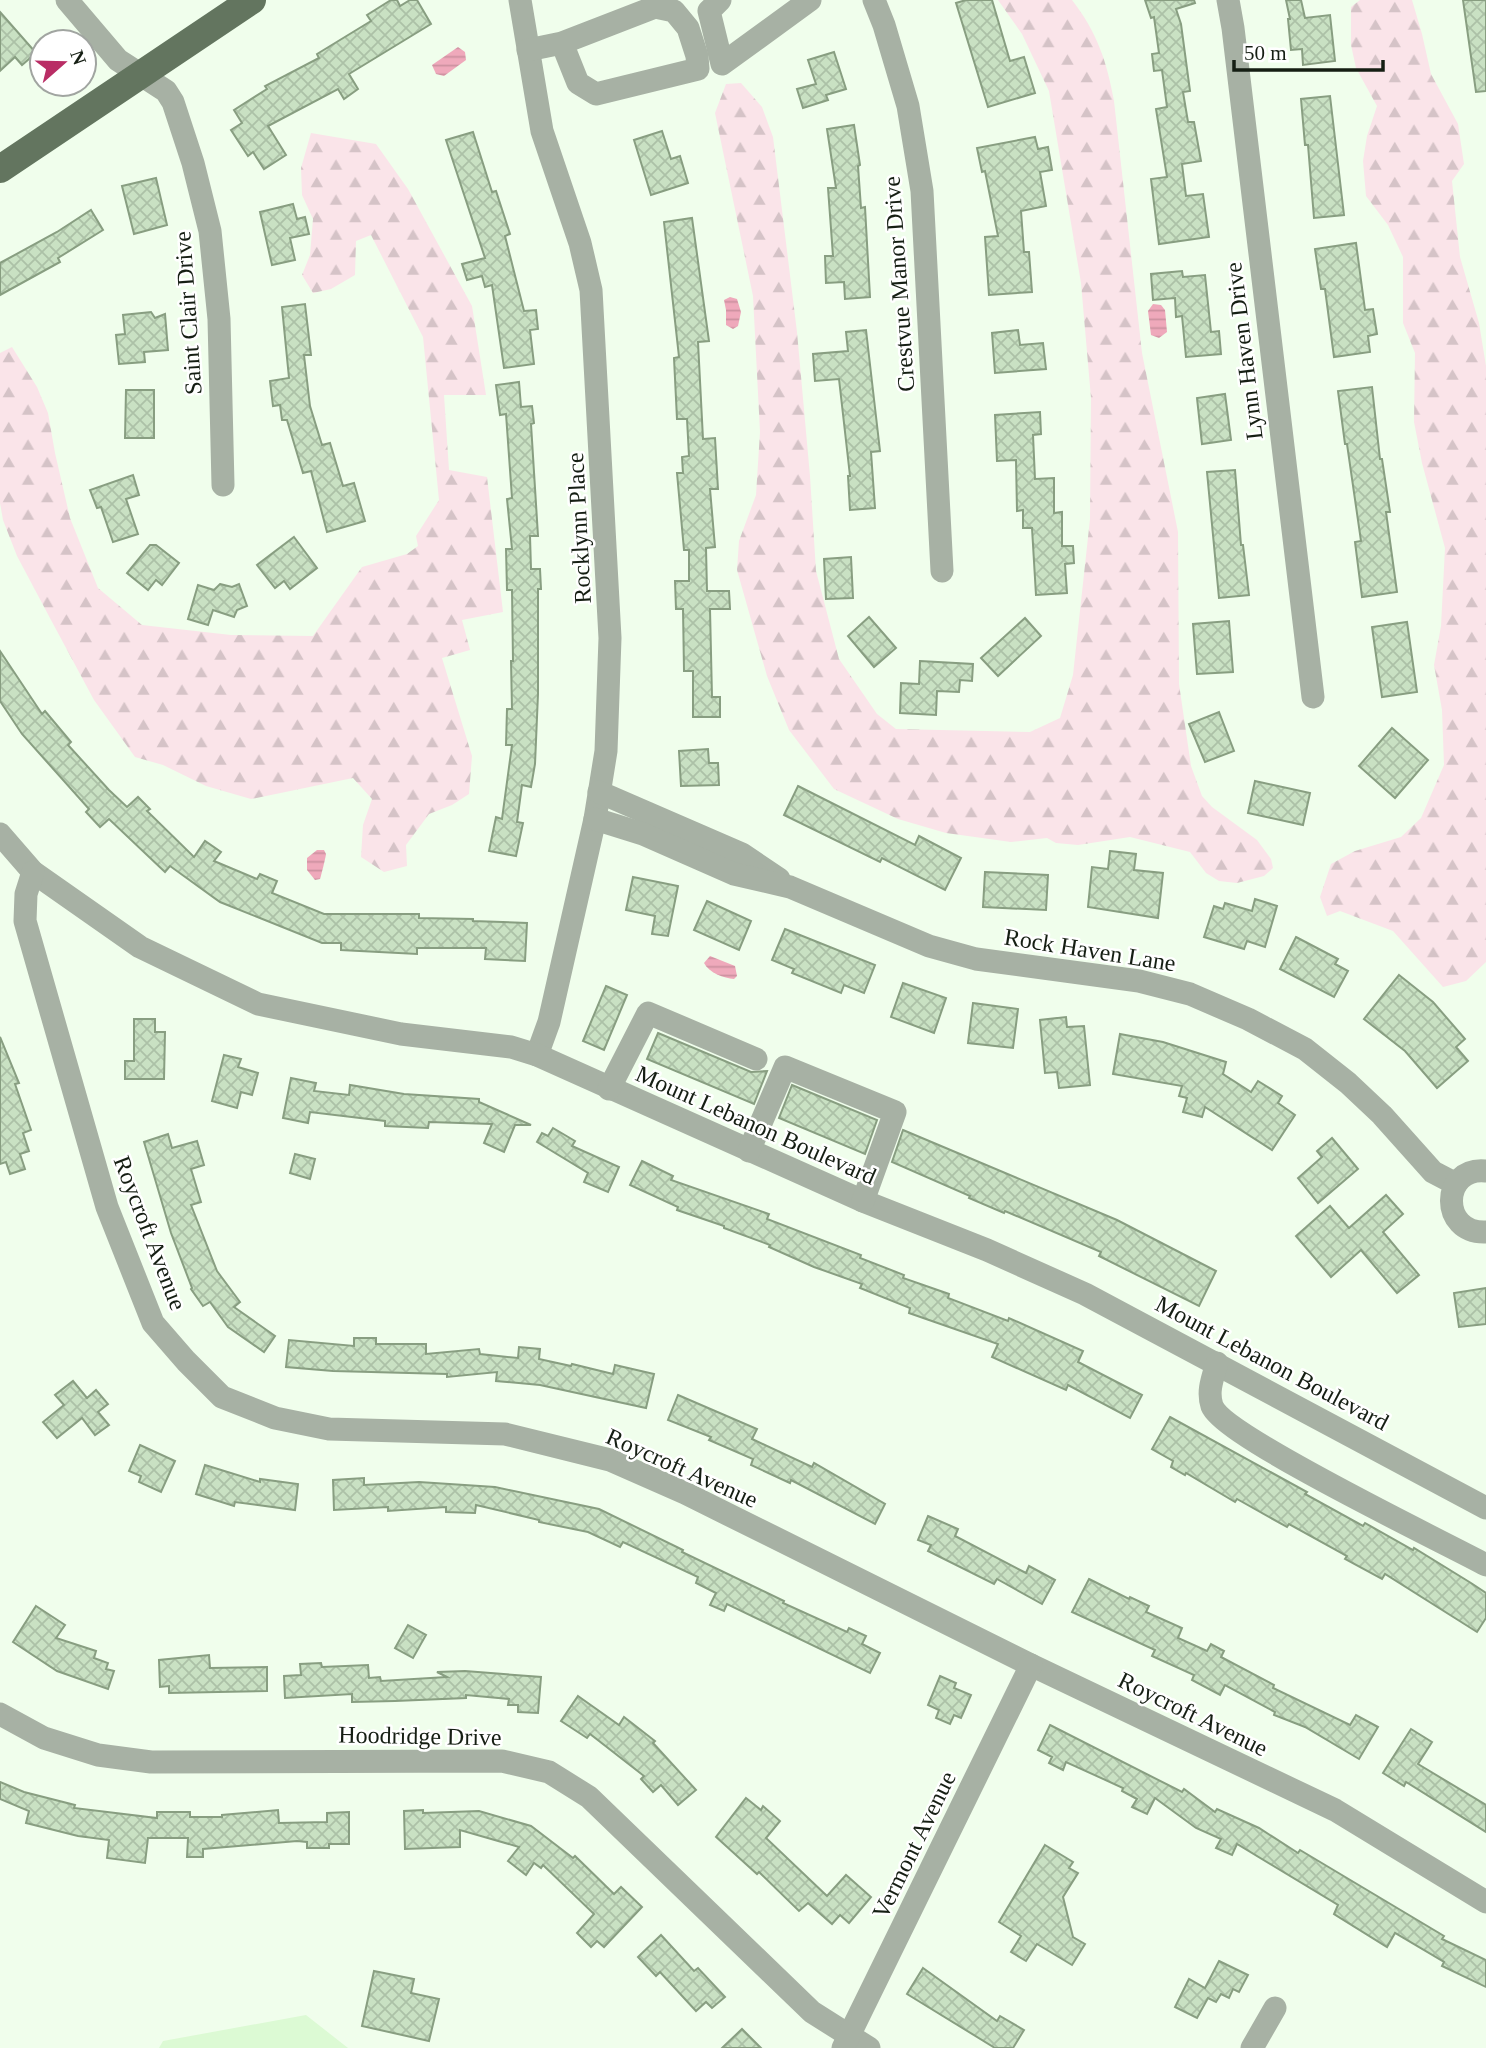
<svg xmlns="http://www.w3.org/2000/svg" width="1486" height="2048" font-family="'Times New Roman',serif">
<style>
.built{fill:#dcfad4}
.forest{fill:url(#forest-firs)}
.water{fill:url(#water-rules)}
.building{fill:url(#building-cross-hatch);stroke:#889e81;stroke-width:2}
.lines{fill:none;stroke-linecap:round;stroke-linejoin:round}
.minor{stroke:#a7b1a4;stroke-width:23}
.major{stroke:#63755f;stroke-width:28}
.labels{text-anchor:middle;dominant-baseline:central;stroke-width:5;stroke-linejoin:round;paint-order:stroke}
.street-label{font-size:24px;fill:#151e13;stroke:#fff}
</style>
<defs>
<pattern id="forest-firs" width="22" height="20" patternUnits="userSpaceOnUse" patternTransform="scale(1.75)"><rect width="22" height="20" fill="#fae4e9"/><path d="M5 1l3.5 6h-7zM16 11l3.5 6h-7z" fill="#d5c3c7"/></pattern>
<pattern id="water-rules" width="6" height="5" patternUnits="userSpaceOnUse" patternTransform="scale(1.75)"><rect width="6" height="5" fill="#efa9bb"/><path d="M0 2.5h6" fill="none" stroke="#cc91a0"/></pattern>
<pattern id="building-cross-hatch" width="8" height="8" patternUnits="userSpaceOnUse" patternTransform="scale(1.75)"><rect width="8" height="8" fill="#c9e1c3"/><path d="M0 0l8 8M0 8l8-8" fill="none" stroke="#acc1a7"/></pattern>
</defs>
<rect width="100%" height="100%" fill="#f0feec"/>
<polygon class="built" points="306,2015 348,2048 159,2048 163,2041"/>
<g class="forest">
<path d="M998,0H1072C1097,32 1107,62 1114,101L1142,353L1178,532L1179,684L1191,766L1202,796L1212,807L1257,840L1271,859L1273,868L1264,876L1237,883L1219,881L1206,873L1190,852L1130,837L1078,845L1056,843L1047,838L1011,842L946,833L898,819L834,789L789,730L767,676L737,570L739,541L756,495L760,432L753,296L715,113L726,84L741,83L762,107L773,137L797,332L810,476L816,571L839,659L877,714L896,729L1030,732L1060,718L1073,675L1090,519L1091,398L1081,283L1049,91L1022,34Z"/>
<polygon points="1360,0 1412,0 1422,34 1431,74 1458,124 1464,164 1452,181 1460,257 1479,323 1486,366 1486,962 1466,981 1443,987 1393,931 1340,911 1327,916 1320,897 1331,864 1355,851 1401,837 1421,818 1444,765 1442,710 1434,665 1441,626 1445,548 1422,463 1414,422 1415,353 1403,323 1403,257 1388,225 1366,196 1363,161 1367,136 1377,106 1356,68 1351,45 1351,7"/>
<polygon points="311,133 376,144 408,189 472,306 486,395 444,395 449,470 487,477 503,612 462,620 470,650 442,658 472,756 469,794 452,805 429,814 406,845 407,866 384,872 361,857 363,825 372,799 353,778 251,799 206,786 163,765 135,757 94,700 51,620 17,556 3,520 0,503 0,353 12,347 37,387 48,413 55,453 70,518 98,588 142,625 231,635 313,636 362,567 407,554 418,546 416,536 439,500 423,337 371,235 356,241 355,275 331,289 313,293 302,275 310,255 313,219 302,195 301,168"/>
</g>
<g class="water">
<polygon points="458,47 465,52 466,60 444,76 436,74 432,65"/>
<polygon points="730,297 737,299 741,312 738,326 733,329 726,325 726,310 724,300"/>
<polygon points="1153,304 1161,305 1165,310 1167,332 1159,338 1151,335 1148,311"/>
<path d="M317,850H324L326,854C326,856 321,876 320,879L315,880L307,870V858Z"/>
<path d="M710,956L735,966L737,976L734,979C724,978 709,973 704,963Z"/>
</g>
<g class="building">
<polygon points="391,0 397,0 400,6 410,0 417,0 431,24 349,74 358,89 344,99 338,89 268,126 286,155 264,169 253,152 248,156 231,130 242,123 234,110 267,89 265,86 319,58 317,54 371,21 367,15"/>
<polygon points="966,0 992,0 1010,61 1024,57 1035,93 988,107 956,3"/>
<polygon points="1145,0 1194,0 1195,3 1176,9 1181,24 1190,91 1183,92 1188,122 1194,122 1201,161 1182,164 1186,196 1203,194 1209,237 1159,244 1151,179 1167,177 1156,109 1167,107 1162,70 1154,71 1152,54 1159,53 1154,17 1151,18"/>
<polygon points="1286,0 1301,0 1305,18 1330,15 1335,61 1303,65 1302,49 1291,50 1288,19 1290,19"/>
<polygon points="1463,0 1486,0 1486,91 1476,92"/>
<polygon points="0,12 36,53 22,65 15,57 0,71"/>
<polygon points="834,52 846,89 826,95 828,100 803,108 797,89 816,84 808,60"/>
<polygon points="1330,96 1344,215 1314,218 1308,145 1305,145 1301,99"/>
<polygon points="854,125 860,165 858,166 861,208 865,207 870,297 845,299 844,282 826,283 825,256 833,256 828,188 836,188 827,129"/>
<polygon points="662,131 671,159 680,156 688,183 651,195 634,140"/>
<polygon points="473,132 492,192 496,191 510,234 505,236 524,311 536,310 538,329 530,330 534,364 504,368 492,285 485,287 482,276 467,280 462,264 485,258 446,140"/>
<polygon points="1035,137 1038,149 1048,147 1052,170 1040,172 1046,206 1021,211 1024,252 1029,252 1032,292 989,295 985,237 998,236 985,171 982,172 977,148"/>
<polygon points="156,178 167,225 134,234 122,186"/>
<polygon points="293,204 297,219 305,217 309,234 290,238 295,260 272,265 260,212"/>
<polygon points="91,210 103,230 58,258 60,262 0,295 0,263 57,232"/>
<polygon points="692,218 709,341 698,342 703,439 715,438 718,489 710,489 715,547 706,548 707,591 729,591 730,609 710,609 712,697 720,697 720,717 693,717 693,671 684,671 683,609 676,609 675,581 689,581 689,550 684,550 677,473 683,473 682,457 689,456 687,419 677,419 674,358 679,357 664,222"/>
<polygon points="1356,243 1365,310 1373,309 1377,334 1368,336 1370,352 1334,357 1325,289 1321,289 1315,249"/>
<polygon points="1182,271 1183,277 1205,275 1211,332 1219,331 1221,354 1186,357 1182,316 1176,317 1175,298 1153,300 1151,274"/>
<polygon points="305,304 311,355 304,355 310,406 322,445 330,443 343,486 354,483 365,521 327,532 311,471 303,473 287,420 282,420 280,405 273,406 270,381 289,378 282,307"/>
<polygon points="151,312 155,318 165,314 168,350 144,352 145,362 119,364 116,335 125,334 123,315"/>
<polygon points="866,330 880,451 871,452 875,508 850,510 848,476 850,476 839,379 815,381 813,354 848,351 846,332"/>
<polygon points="1018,330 1020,345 1043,343 1046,369 995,373 992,333"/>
<polygon points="519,382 521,407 532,406 534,423 531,424 538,536 530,536 531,569 540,569 541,589 538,589 538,694 535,764 531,787 522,785 517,822 523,823 516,856 489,851 496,817 502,819 512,745 506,745 507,709 512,709 511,661 513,661 512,590 507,590 506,549 512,549 507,499 512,498 506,414 500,415 496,385"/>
<polygon points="1372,387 1380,459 1382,459 1390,512 1386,512 1397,592 1362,597 1355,542 1361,541 1347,444 1345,444 1338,391"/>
<polygon points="126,390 154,390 154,438 125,438"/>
<polygon points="1225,394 1231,440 1202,444 1197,398"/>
<polygon points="1040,412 1041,434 1033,435 1035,479 1054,478 1054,513 1062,512 1062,546 1073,546 1074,563 1065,564 1067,593 1036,595 1032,528 1023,528 1023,510 1017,511 1016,460 997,461 995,415"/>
<polygon points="1235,470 1241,545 1243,545 1249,595 1219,598 1207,472"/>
<polygon points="133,475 139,495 126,499 138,534 113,542 101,507 97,508 90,490"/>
<polygon points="294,537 317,568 290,589 284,581 275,588 257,565"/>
<polygon points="150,545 156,545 179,563 162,585 156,580 148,590 127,573"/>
<polygon points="851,557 853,598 826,599 824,559"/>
<polygon points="220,584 232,587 239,584 247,606 237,610 234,617 213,610 208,625 188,619 198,585 214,590"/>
<polygon points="869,617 896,648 874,667 848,636"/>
<polygon points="1025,618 1041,636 998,676 981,658"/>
<polygon points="1229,621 1233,672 1197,674 1193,624"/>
<polygon points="1407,622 1417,692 1382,697 1372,627"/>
<polygon points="0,651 42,714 45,711 71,742 68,745 109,790 127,807 138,797 150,809 147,811 194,857 205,841 221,852 214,861 257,879 260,874 277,881 272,893 324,914 419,914 419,918 473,919 473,921 527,923 525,961 485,959 486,948 417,948 417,954 341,950 341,943 322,943 220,902 170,866 165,872 109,819 100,827 86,812 89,809 22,734 0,701"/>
<polygon points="920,661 973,664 972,681 960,680 959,692 937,691 936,715 900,713 901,683 919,684"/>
<polygon points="1219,712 1234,751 1205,762 1189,724"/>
<polygon points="1392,728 1428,760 1395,798 1359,766"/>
<polygon points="708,749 709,763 718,763 719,785 681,786 679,751"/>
<polygon points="1255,781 1310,793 1303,825 1248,813"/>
<polygon points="798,786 915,845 919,836 961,858 945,890 882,858 880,862 784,815"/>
<polygon points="1110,851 1136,854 1134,870 1163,873 1158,918 1088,907 1092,867 1108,869"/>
<polygon points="985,872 1048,875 1046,910 983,907"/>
<polygon points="633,877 678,886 668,936 652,934 655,916 626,910"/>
<polygon points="1255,899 1277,906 1265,947 1247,941 1244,949 1204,937 1214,906 1223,909 1225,903 1252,911"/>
<polygon points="707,901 751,921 739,950 694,930"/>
<polygon points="785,929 875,965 864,993 844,985 841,993 792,973 794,969 772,960"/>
<polygon points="1296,937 1338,959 1335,964 1348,971 1334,997 1280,969"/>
<polygon points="1399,975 1433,1002 1465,1039 1456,1047 1468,1061 1437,1088 1405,1051 1364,1019"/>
<polygon points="903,983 946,998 934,1033 891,1017"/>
<polygon points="606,986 627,995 604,1050 583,1041"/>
<polygon points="973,1003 1018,1009 1013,1048 968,1043"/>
<polygon points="1066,1017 1067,1027 1084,1026 1090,1085 1059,1088 1057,1072 1045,1073 1040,1020"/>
<polygon points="134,1019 155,1019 155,1032 165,1032 164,1079 125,1079 125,1061 134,1061"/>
<polygon points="658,1033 751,1072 767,1071 754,1104 647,1059"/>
<polygon points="1120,1034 1163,1042 1226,1062 1223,1074 1251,1092 1258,1081 1282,1096 1278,1103 1295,1115 1272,1150 1205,1107 1202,1117 1183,1112 1187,1098 1179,1096 1182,1086 1113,1074"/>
<polygon points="0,1037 19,1083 15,1084 31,1130 23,1133 29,1151 20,1154 25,1169 10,1174 6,1162 0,1164"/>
<polygon points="224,1055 241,1059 238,1067 258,1073 252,1095 241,1092 237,1108 212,1101"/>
<polygon points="291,1078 316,1083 314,1091 349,1095 350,1085 404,1094 479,1099 479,1102 531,1125 515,1125 504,1152 484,1143 492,1124 429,1122 428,1128 385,1126 385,1121 310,1112 308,1123 283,1118"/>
<polygon points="792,1085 877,1120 865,1154 779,1118"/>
<polygon points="553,1128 575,1141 572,1146 619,1167 608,1192 584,1182 588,1173 537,1142 542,1133 548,1136"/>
<polygon points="903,1130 1117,1220 1216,1271 1199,1306 1099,1256 1101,1252 1005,1211 1004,1213 969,1198 970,1196 892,1162"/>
<polygon points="168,1134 172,1148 197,1141 204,1165 191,1169 201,1202 191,1205 217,1271 240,1302 234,1307 275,1336 264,1352 228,1327 210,1302 203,1306 191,1289 192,1288 171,1233 144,1142"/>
<polygon points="1332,1138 1358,1169 1318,1203 1298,1178 1322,1157 1317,1151"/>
<polygon points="295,1154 315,1159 310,1179 290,1173"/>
<polygon points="642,1161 673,1176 671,1180 769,1214 767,1219 861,1255 860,1258 904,1275 903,1278 949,1294 948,1298 1008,1321 1009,1318 1083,1351 1078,1362 1142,1395 1130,1418 1068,1385 1066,1390 992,1357 998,1344 909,1313 910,1308 860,1288 862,1284 814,1267 769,1247 770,1245 724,1228 724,1226 677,1210 678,1207 630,1185"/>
<polygon points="1386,1195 1403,1214 1383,1232 1419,1275 1397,1293 1361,1250 1331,1277 1296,1236 1330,1206 1349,1228"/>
<polygon points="1486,1288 1486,1324 1459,1327 1454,1293"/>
<polygon points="354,1338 376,1338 376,1344 426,1344 426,1354 479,1349 480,1354 518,1358 519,1347 540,1349 539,1359 571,1366 572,1364 613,1374 615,1365 654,1374 646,1408 540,1385 496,1381 497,1372 447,1377 447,1374 333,1371 286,1367 289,1340 354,1346"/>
<polygon points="73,1381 87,1398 96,1390 108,1404 98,1412 109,1425 95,1435 82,1418 57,1438 43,1422 64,1405 55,1395"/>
<polygon points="678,1395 757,1429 752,1439 812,1467 814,1463 885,1504 875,1524 791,1480 790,1483 751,1465 753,1459 709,1440 711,1437 668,1420"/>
<polygon points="1170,1417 1307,1492 1305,1494 1363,1526 1365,1523 1413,1550 1414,1548 1471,1583 1486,1593 1486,1618 1477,1632 1385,1574 1382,1579 1345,1559 1347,1556 1289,1524 1287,1527 1237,1499 1235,1502 1186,1473 1185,1475 1171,1467 1173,1461 1152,1449"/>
<polygon points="140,1445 175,1461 161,1492 139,1482 141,1476 129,1471"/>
<polygon points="205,1465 260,1482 260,1479 298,1484 295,1510 235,1502 234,1506 196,1494"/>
<polygon points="364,1478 364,1485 419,1482 495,1487 599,1509 683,1550 682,1552 784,1601 783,1603 847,1632 849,1628 866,1636 862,1644 880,1653 870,1673 727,1604 724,1611 710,1605 716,1593 696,1583 698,1577 623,1542 620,1547 588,1532 539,1522 539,1520 476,1505 475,1513 446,1512 446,1507 388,1511 388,1507 334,1510 333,1480"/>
<polygon points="928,1516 958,1529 955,1536 1026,1573 1029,1566 1055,1580 1042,1604 997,1579 994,1584 928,1551 931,1545 918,1540"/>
<polygon points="1089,1579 1129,1599 1130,1597 1149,1606 1146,1612 1182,1628 1178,1638 1207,1651 1211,1644 1224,1651 1221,1657 1274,1685 1273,1688 1350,1725 1356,1715 1378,1727 1359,1759 1305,1727 1274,1715 1275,1712 1225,1685 1220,1695 1192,1680 1194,1675 1152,1656 1155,1650 1072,1612"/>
<polygon points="36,1606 65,1625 56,1638 96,1651 94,1658 108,1663 106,1669 114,1671 108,1689 57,1671 13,1642"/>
<polygon points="408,1625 426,1635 413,1658 395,1648"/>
<polygon points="209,1655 210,1668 267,1667 267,1691 169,1693 169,1686 160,1687 159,1660"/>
<polygon points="321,1663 322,1667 368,1665 369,1678 380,1677 381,1681 447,1677 437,1672 465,1671 541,1677 538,1713 518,1712 518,1705 508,1705 509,1699 466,1695 466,1698 395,1701 352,1702 352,1694 285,1698 284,1676 301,1675 300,1664"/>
<polygon points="940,1676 956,1683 954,1688 971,1695 961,1718 954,1715 950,1724 936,1718 939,1710 928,1705"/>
<polygon points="578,1696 619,1725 624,1717 655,1741 653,1743 696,1790 678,1805 661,1785 653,1792 641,1779 644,1776 590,1734 587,1738 561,1721"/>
<polygon points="1050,1725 1182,1792 1184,1789 1215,1812 1217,1809 1259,1828 1298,1853 1300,1850 1444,1936 1442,1939 1486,1960 1486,1987 1442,1966 1444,1962 1395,1933 1387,1947 1334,1914 1338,1905 1237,1844 1232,1855 1216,1848 1221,1839 1196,1828 1155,1798 1147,1814 1132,1807 1137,1799 1122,1791 1123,1788 1066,1762 1063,1770 1049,1763 1052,1757 1038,1750"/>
<polygon points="1411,1729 1432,1742 1418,1764 1486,1805 1486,1832 1406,1782 1404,1786 1383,1773"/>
<polygon points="0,1782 24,1792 75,1805 74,1808 157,1818 157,1812 190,1812 190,1817 222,1817 222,1815 278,1810 279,1823 327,1822 327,1813 349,1812 349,1844 329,1844 329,1848 307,1848 307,1842 297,1841 203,1849 203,1857 187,1857 188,1838 148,1838 145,1863 107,1858 109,1840 78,1836 26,1823 29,1811 0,1799"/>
<polygon points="746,1798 761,1810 763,1806 780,1821 766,1838 827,1896 846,1875 871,1897 849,1923 840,1915 832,1924 808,1903 799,1911 759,1872 757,1874 716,1837"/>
<polygon points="423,1810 423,1813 479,1811 531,1826 573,1858 575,1856 614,1894 621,1887 642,1907 604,1947 597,1941 591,1947 577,1933 594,1914 543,1865 541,1868 534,1863 526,1875 508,1861 519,1847 460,1830 460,1847 405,1849 404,1811"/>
<polygon points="1045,1845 1073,1862 1069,1868 1078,1873 1063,1897 1073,1937 1085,1944 1072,1965 1037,1944 1026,1961 1011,1952 1021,1936 999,1922"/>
<polygon points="661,1935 694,1971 698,1968 725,1997 712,2008 706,2002 696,2011 660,1972 656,1976 638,1957"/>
<polygon points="1219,1961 1248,1975 1239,1992 1233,1989 1229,1998 1221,1994 1216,2002 1208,1998 1197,2018 1175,2007 1189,1979 1205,1988"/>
<polygon points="923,1968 997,2021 1000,2016 1024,2030 1013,2048 995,2048 907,1994"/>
<polygon points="374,1971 414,1979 411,1993 439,1999 429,2041 362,2026"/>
<polygon points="742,2029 761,2048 722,2048"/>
</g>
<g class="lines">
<g class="minor">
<polyline points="67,0 118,60 166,91 173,102 193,163 210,231 219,319 223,485"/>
<polyline points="520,0 542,131 580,243 591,290 610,638 606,751 595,819 549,1022 537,1055"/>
<polyline points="720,0 709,11 722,64 810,0"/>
<polyline points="874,0 884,25 908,106 922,191 942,571"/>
<polyline points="1228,0 1233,28 1313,697"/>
<polyline points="528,50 562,43 655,7 674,11 688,28 697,56 698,69 596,94 578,83 562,43"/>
<polyline points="599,792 742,854 779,879"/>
<polyline points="595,819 643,834 734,874 790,887 929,946 976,959 1139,981 1190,994 1248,1019 1305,1049 1348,1083 1382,1115 1433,1172 1456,1184"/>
<polyline points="0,834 33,872 140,947 258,1004 401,1034 511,1047 537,1055 863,1201 987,1250 1085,1294 1486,1508"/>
<polyline points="33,872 26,894 25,921 107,1207 153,1323 186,1361 222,1397 275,1418 329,1429 505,1434 610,1460 685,1493 1031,1665 1335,1810 1486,1902"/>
<polyline points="609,1089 648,1013 756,1059"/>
<polyline points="749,1151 785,1067 895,1112 863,1201"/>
<path d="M1486,1171C1441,1166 1439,1234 1486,1232"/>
<path d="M1217,1363C1213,1377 1207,1391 1212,1406C1224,1437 1444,1542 1486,1565"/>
<polyline points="0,1714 44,1738 98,1755 151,1762 502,1761 549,1772 589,1797 812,2012 869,2048"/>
<polyline points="843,2048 1031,1665"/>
<polyline points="1252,2048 1275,2008"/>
</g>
<polyline class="major" points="0,169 252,0"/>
</g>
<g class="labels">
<g class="street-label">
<text transform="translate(899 284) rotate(-94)">Crestvue Manor Drive</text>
<text transform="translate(188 313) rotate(-94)">Saint Clair Drive</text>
<text transform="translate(1244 351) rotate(-97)">Lynn Haven Drive</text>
<text transform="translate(579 528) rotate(-93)">Rocklynn Place</text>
<text transform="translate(1090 950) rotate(9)">Rock Haven Lane</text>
<text transform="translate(756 1125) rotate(24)">Mount Lebanon Boulevard</text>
<text transform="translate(150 1233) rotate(69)">Roycroft Avenue</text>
<text transform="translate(1272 1363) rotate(28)">Mount Lebanon Boulevard</text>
<text transform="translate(682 1468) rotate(24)">Roycroft Avenue</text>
<text transform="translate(1193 1714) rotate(26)">Roycroft Avenue</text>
<text transform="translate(420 1736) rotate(1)">Hoodridge Drive</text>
<text transform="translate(914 1845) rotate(-64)">Vermont Avenue</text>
</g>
</g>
<g transform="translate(63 63) rotate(70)"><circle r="33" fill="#ffffff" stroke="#a1a5a1" stroke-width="2"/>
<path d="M0-5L12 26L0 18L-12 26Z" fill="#b92d65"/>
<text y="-10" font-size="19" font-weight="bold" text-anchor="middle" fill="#151e13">N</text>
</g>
<path d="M1234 60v10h149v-10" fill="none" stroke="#151e13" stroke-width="3.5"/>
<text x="1244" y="60" font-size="21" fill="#151e13" stroke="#ffffff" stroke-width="5" paint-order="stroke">50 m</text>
</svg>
